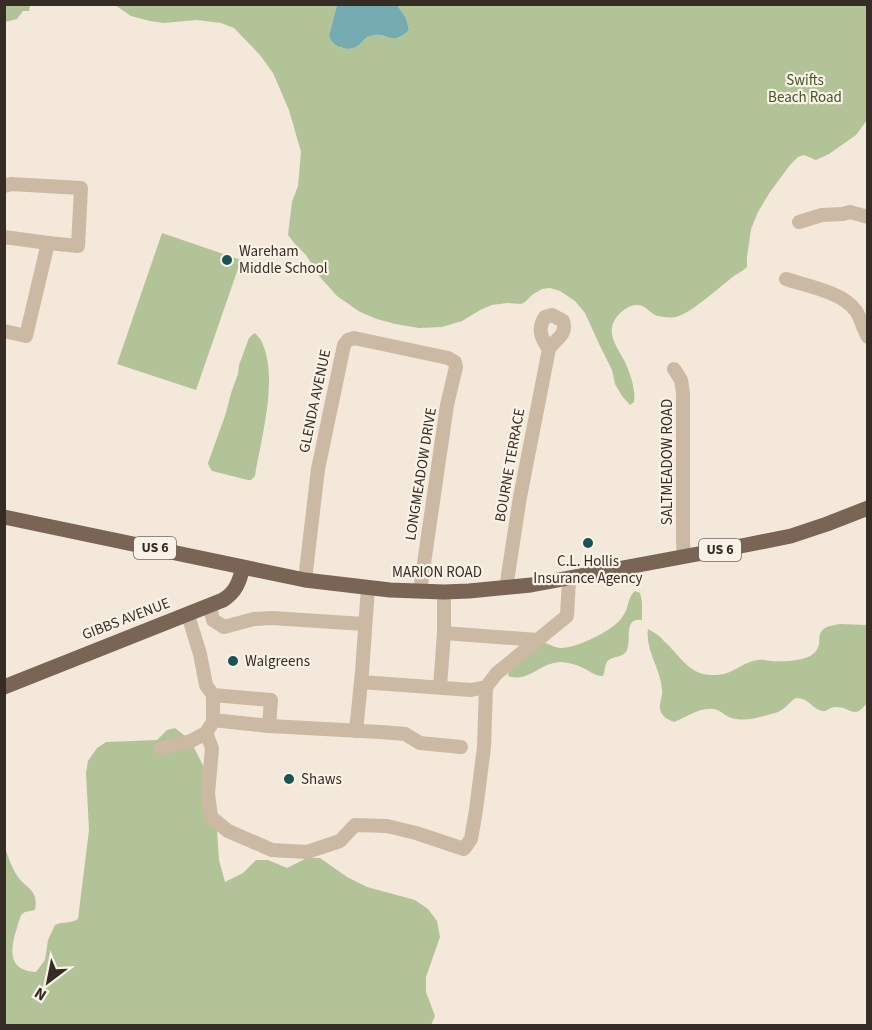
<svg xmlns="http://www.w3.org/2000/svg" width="872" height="1030" font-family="'Source Sans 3',sans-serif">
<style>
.green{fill:#b2c398}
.water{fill:#76abb1}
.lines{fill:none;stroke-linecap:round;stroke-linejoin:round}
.minor{stroke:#cbb9a4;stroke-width:14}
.major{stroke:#796456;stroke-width:15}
.poi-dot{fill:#1a525a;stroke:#faf2e6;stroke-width:2}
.labels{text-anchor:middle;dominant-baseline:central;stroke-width:4.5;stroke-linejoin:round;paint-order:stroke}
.shield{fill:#faf2e6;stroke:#716760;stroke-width:1.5}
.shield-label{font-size:14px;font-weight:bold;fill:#362c26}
.park-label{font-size:15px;fill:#435629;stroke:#faf2e6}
.poi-label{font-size:15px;fill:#362c26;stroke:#faf2e6;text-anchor:start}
.street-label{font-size:15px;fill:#362c26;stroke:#faf2e6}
</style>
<rect width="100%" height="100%" fill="#f3e8d9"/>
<g class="green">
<polygon points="5,4 30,5 29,11 23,11 17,19 5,22"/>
<path d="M115,5H337L329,35L341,48C346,48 352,49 356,47C363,44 364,36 372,35C389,33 395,46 409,30L406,18L397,5H867V120L856,135L829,154L816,160L804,155L798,157L790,165L770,192L758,212L751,229L747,257V267C742,272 734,275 729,280C716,290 691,313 676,317C671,318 662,317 658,316C650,314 646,305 638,305C627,304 613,317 612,328C610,339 620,352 625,362C630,373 636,390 634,402L630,405L622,396L615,384L612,370L600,346L585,313L575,301L560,291L550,288L542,289L532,295L525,302L521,304L507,303L492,305L480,310L462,321L442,327L419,328L395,324L377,319L360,312L337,296L320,277L306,255L295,244L288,235L292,202L298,186L301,152L289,110L273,73L260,55L234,28L221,23L197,20L164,23L150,21L131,16Z"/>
<polygon points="162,233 241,260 196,390 117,364"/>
<path d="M255,333C258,337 262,340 263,345C278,380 261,439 255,476L251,480H248L212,471L209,466L208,463L226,413L231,393L238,374L239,365L249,338L252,335Z"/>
<path d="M635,591L640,593L642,602V620C623,618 632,638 627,650C623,659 612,655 607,662C604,667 605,672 603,676C594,676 589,670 581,667C575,664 568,663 562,662C539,662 530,683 508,676C511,659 529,651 543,642C549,644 555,648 561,648C577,648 615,630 623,616C629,608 627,598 635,591Z"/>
<path d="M840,624L867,625V703C853,721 851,706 835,707C830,707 827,712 822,711C813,709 808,698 797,698C792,698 785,711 775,713C760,717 745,723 729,717C724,715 719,709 713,709C699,707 686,718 674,722C667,719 662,717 660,709C659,703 663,696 662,690C661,669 645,651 648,629C653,632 659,635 663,640C684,659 690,680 724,674C736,671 746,661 758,660C763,659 768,661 772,661C782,662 805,661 813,654C828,643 807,628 840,624Z"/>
<path d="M175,728L190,740L208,775L216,816L219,860L225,882L243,873L256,860H268L287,868L307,858H320L347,877L367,887L415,900L428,909L437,921L440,937L426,977V992L435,1016L431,1025H5L4,846C8,855 11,866 16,874C25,889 39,888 35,910L25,912L21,915C14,938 0,970 36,972L45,960L48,940L55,925C64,921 70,924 78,919L89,830L86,773L88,761L97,748L106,742L157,740L167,730Z"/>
</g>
<path class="water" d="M337,5H397L406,18L409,30C392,48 387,30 370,36C365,37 363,42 359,45C350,53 331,47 329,35Z"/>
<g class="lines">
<g class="minor">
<polyline points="4,186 11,184 81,188 78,246 48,243 26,336 4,331"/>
<polyline points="799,222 822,215 843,214 850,212 868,217"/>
<polyline points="4,237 48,243"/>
<path d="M786,279C807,286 843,292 856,311C861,318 863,329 868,337"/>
<polyline points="674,369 681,380 683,393 683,541 684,556"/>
<polyline points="305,580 318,469 344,345 348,340 354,338 448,358 455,362 456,367 447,405 420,591"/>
<path d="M506,588L520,497L549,349C555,339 568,335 563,321L552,315L545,317C537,329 541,338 549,349"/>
<polyline points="210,606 213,620 224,627 254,619 272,618 364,624"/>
<polyline points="188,615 200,654 206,685 213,695 271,700 269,726 213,720 213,695"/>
<polyline points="444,633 537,640"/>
<polyline points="361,682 471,690 486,687 497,673 567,616 569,579"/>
<polyline points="440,687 444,633 444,592"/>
<polyline points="269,726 380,732 405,734 420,743 461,747"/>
<polyline points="356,731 362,672 368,588"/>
<polyline points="206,733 212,748 208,794 211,817 228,831 272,850 307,852 340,841 355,825 387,826 416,833 464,849 471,839 476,810 484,747 486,687"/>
<polyline points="161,748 191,741 206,733 211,725"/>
</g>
<g class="major">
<polyline points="4,517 305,580 390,590 444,592 469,591 531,585 746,545 791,536 827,524 868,508"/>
<path d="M4,687L223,600C236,592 239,582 243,568"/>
</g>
</g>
<g class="poi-dot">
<circle cx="227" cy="260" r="6"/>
<circle cx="588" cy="543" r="6"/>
<circle cx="233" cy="661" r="6"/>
<circle cx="289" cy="779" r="6"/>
</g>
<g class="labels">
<g class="shield">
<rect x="134" y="537" width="42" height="22" rx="4.5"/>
<rect x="699" y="539" width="42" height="22" rx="4.5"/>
</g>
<g class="shield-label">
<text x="155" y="548">US 6</text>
<text x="720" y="550">US 6</text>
</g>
<g class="park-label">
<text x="805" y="80">Swifts<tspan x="805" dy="17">Beach Road</tspan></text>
</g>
<g class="poi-label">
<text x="239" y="251">Wareham<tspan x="239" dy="17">Middle School</tspan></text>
<text x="588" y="561" text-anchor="middle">C.L. Hollis<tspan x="588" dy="17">Insurance Agency</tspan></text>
<text x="245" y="661">Walgreens</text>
<text x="301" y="779">Shaws</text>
</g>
<g class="street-label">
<text transform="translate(315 401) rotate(-78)">GLENDA AVENUE</text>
<text transform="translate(667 462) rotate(-90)">SALTMEADOW ROAD</text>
<text transform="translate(510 465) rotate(-80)">BOURNE TERRACE</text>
<text transform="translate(421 474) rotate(-81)">LONGMEADOW DRIVE</text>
<text x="437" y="572">MARION ROAD</text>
<text transform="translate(126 619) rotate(-21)">GIBBS AVENUE</text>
</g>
</g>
<rect width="872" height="1030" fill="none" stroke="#362c26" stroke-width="12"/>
<g transform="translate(48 982) rotate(212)" stroke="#faf2e6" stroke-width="4.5" paint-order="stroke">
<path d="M0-4.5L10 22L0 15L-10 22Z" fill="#362c26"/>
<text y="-9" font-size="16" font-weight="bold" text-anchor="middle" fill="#362c26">N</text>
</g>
</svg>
